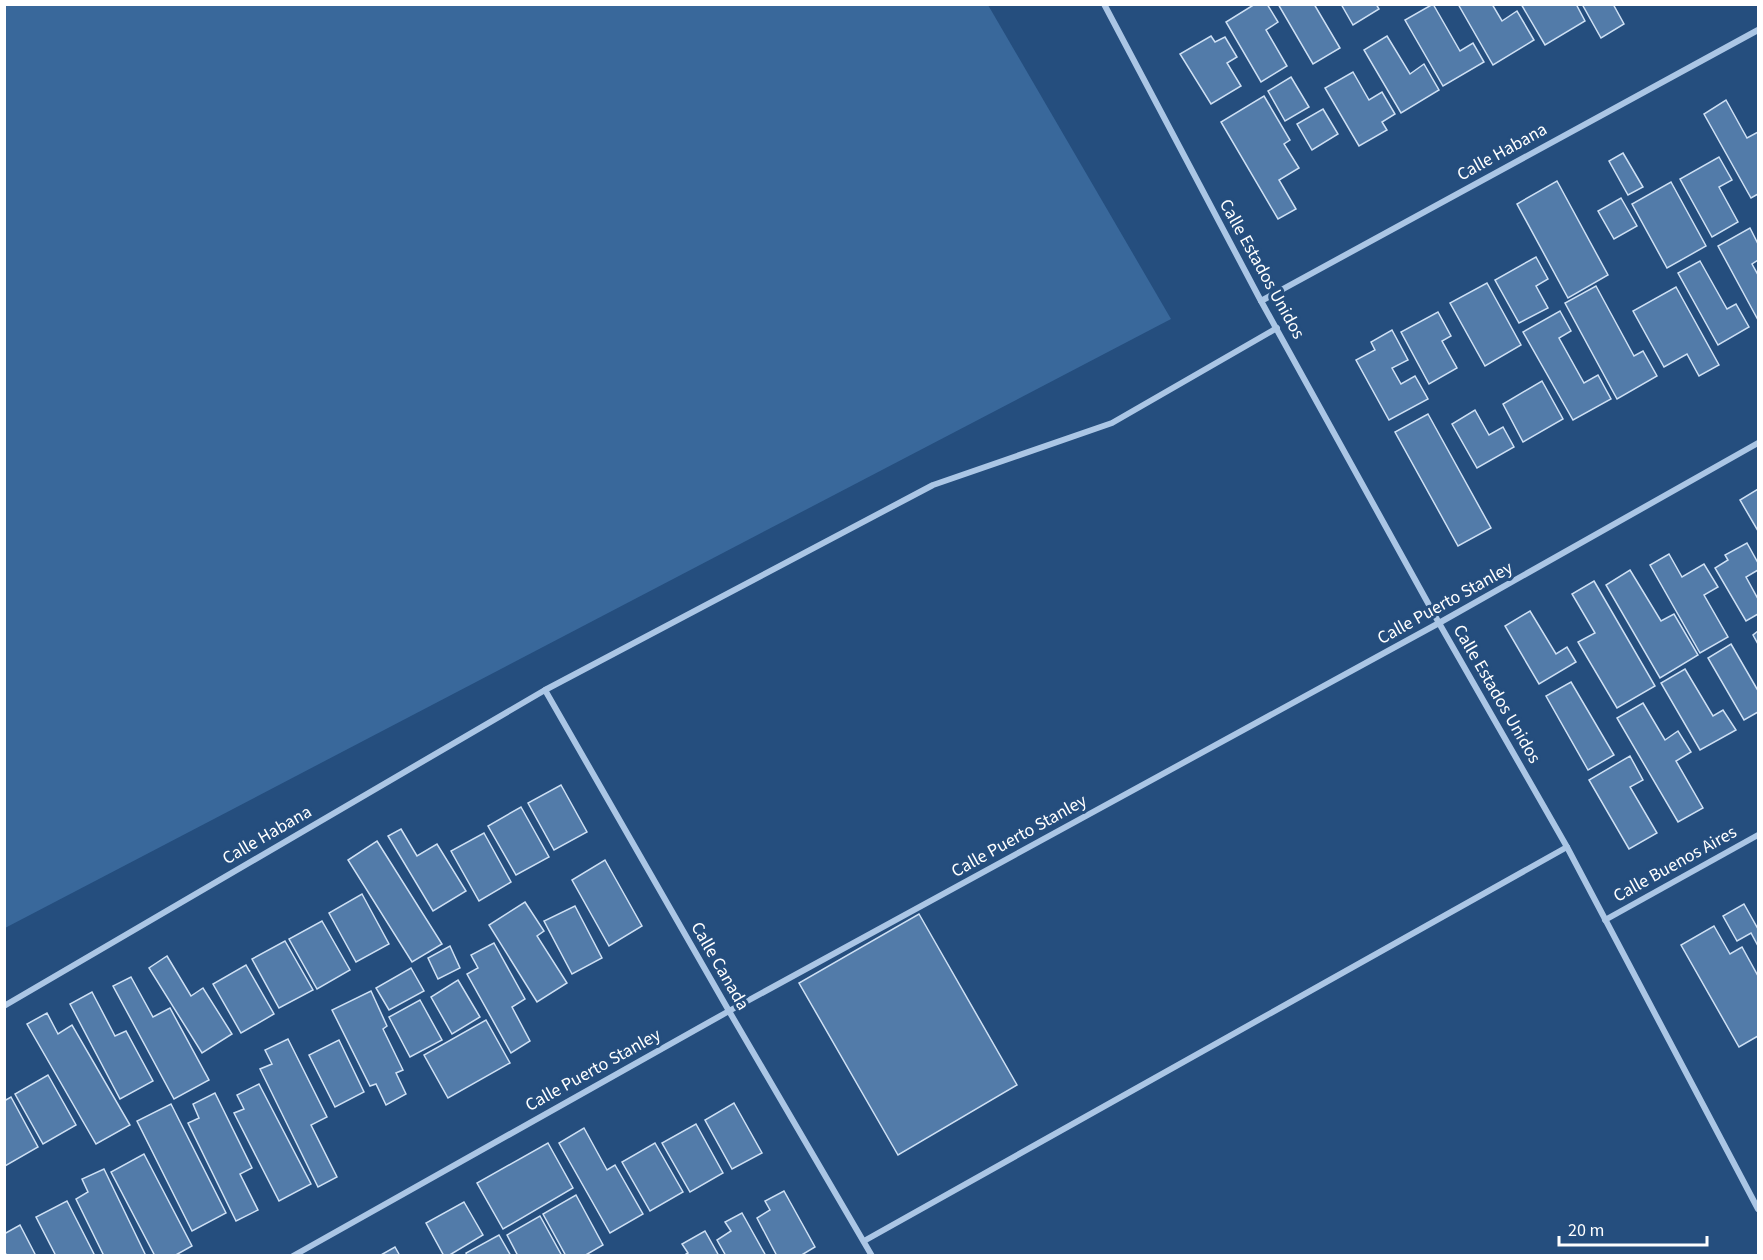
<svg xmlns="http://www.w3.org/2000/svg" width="1763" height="1260" font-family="'Source Sans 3',sans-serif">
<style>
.green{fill:#39689b}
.building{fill:#527ba9;stroke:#cee0f4;stroke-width:1.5}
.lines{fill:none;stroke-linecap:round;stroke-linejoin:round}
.street{stroke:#abc6e5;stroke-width:6}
.labels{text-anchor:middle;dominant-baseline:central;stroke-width:6;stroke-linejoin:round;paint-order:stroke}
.street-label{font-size:18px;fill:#fff;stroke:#254e7e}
</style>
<rect width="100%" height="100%" fill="#254e7e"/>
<polygon class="green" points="5,4 988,5 1171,319 5,928"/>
<g class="building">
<polygon points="1255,4 1267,4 1278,22 1266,30 1287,66 1261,82 1226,22"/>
<polygon points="1278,4 1314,4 1340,48 1313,64"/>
<polygon points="1341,4 1376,4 1379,9 1353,25"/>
<polygon points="1433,4 1460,51 1473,43 1484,62 1443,86 1405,20"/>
<polygon points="1458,4 1492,4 1502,21 1517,11 1534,40 1493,65"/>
<polygon points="1521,4 1576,4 1585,21 1545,45"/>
<polygon points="1582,4 1613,4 1624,24 1601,38"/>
<polygon points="1211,36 1215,42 1225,37 1237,57 1227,63 1241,86 1211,104 1180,54"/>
<polygon points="1387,36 1410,74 1424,64 1439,90 1401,113 1364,50"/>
<polygon points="1353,72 1369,100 1382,92 1395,114 1382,122 1387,130 1359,146 1325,88"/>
<polygon points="1291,77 1309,107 1285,121 1268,91"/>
<polygon points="1264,96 1290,140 1284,144 1299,168 1279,180 1296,209 1278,219 1221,122"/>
<polygon points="1726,100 1747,138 1758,132 1758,194 1751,198 1704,114"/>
<polygon points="1323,109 1338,134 1312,150 1297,124"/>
<polygon points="1623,153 1643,187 1628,195 1609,161"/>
<polygon points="1719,157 1732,180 1719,187 1738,222 1712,237 1680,179"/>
<polygon points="1557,181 1608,275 1568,298 1517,204"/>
<polygon points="1671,182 1706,246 1667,268 1632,204"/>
<polygon points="1621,198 1637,226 1614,239 1598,211"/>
<polygon points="1750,228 1758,244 1758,260 1752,264 1758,275 1758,320 1718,246"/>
<polygon points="1536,257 1548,279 1536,286 1548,308 1519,323 1495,280"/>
<polygon points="1700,261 1727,309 1736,304 1749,327 1718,345 1678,273"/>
<polygon points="1487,283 1521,345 1485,366 1450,303"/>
<polygon points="1596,286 1634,356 1643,351 1657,376 1617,399 1565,303"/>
<polygon points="1676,287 1719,365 1699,376 1687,354 1664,367 1633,311"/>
<polygon points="1560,311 1571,331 1559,338 1584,383 1598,375 1611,399 1573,420 1523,332"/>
<polygon points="1438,312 1451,336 1442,341 1457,368 1429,384 1401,332"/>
<polygon points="1392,330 1408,360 1392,368 1401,384 1415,376 1428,399 1389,420 1356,360 1375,350 1371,342"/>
<polygon points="1542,381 1563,419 1523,442 1503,404"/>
<polygon points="1475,410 1489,435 1503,427 1514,447 1477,468 1452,424"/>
<polygon points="1428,414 1491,528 1458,546 1395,432"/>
<polygon points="1758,489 1758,531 1740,500"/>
<polygon points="1747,543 1758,563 1758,570 1746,577 1758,599 1758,614 1746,621 1715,568 1728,560 1725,555"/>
<polygon points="1669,554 1682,577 1704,564 1718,587 1704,595 1728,637 1700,653 1650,565"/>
<polygon points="1630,570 1661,621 1674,614 1698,655 1660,678 1606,585"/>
<polygon points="1594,581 1655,686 1617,708 1578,642 1595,633 1572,594"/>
<polygon points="1530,611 1556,654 1567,647 1576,662 1539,684 1505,626"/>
<polygon points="1758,631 1758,644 1753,635"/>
<polygon points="1731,644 1757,689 1758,688 1758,712 1744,720 1708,658"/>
<polygon points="1685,669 1713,716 1723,710 1736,730 1700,750 1661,683"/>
<polygon points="1571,682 1614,755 1588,770 1546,696"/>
<polygon points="1643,703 1665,740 1678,731 1691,752 1676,761 1703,808 1678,822 1617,718"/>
<polygon points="1630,756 1643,780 1630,787 1657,833 1629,849 1589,780"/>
<polygon points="561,785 587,832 554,850 528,803"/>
<polygon points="521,807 549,857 516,875 488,826"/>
<polygon points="401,829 417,856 437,844 466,891 433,911 388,836"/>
<polygon points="484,833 511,882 479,901 451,851"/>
<polygon points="377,841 442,944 412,962 348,860"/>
<polygon points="605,860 642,926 609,946 572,880"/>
<polygon points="362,894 389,944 356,962 329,913"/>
<polygon points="525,902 544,931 537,936 567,983 537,1002 489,925"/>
<polygon points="1744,904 1758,929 1758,946 1751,933 1737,941 1723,916"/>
<polygon points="575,906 602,958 572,974 544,921"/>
<polygon points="919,914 1017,1085 898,1155 799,983"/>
<polygon points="322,921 350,970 317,989 289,939"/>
<polygon points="1714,926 1730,954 1742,947 1758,976 1758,1036 1739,1047 1681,945"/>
<polygon points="285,941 313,990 279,1008 252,959"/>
<polygon points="494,943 525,999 512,1007 530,1041 511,1053 467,974 478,968 471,955"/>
<polygon points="450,946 460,968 438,979 428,958"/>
<polygon points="167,956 191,996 203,988 232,1034 202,1053 149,968"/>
<polygon points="246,965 274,1014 241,1033 213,984"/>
<polygon points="411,968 424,991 389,1010 376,988"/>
<polygon points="131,977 153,1017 170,1008 209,1080 174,1099 113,986"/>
<polygon points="458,980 480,1017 452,1034 431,997"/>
<polygon points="371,991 387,1026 383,1029 403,1070 396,1073 406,1094 386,1105 376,1084 370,1086 332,1010"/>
<polygon points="92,992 115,1036 126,1031 153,1081 120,1099 70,1004"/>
<polygon points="420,1000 442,1040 410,1057 389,1017"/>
<polygon points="47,1013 58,1034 72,1025 130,1125 96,1144 27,1024"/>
<polygon points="486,1020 510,1063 448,1098 424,1055"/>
<polygon points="288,1039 327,1117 311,1125 337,1177 318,1187 260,1069 272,1064 265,1050"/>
<polygon points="339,1040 364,1092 335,1107 309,1055"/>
<polygon points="48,1075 76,1125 43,1144 15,1094"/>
<polygon points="259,1084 311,1184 279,1201 234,1113 244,1109 237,1095"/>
<polygon points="215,1093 252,1168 240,1174 258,1210 236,1221 188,1123 199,1118 193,1104"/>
<polygon points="11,1097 38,1147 5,1166 4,1101"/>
<polygon points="734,1103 762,1153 732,1169 705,1120"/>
<polygon points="171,1104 226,1213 192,1231 137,1121"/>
<polygon points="696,1124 723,1173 690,1192 662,1143"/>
<polygon points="584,1128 607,1170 615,1165 643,1214 610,1233 559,1143"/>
<polygon points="548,1143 573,1188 503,1229 477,1183"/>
<polygon points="655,1143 683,1192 650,1211 622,1162"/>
<polygon points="144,1154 192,1246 174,1256 155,1256 111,1172"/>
<polygon points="104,1169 146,1256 104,1256 76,1199 88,1192 82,1179"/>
<polygon points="784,1191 815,1247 800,1256 777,1256 757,1218 770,1210 765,1201"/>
<polygon points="576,1195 603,1245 584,1256 566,1256 543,1214"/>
<polygon points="67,1201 95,1256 56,1256 36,1217"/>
<polygon points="464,1202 483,1235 448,1256 444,1256 426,1223"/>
<polygon points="742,1213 766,1256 726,1256 717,1240 731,1231 725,1222"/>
<polygon points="540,1216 562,1256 518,1256 507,1235"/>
<polygon points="20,1225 36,1256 7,1256 4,1251 4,1234"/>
<polygon points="705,1231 719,1256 683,1256 688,1253 682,1244"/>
<polygon points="499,1235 511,1256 467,1256 466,1253"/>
<polygon points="395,1247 400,1256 379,1256"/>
</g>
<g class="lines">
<g class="street">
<polyline points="1104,4 1261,301 1439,623 1567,847 1758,1209"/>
<polyline points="1261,301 1758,30"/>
<polyline points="545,690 729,1011 872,1256"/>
<polyline points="1605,920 1758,835"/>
<polyline points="4,1006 545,690 933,485 1112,423 1277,328"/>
<polyline points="864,1241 1567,847"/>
<polyline points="293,1256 729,1011 1439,623 1758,443"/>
</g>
</g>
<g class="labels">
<g class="street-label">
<text transform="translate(1502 152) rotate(-29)">Calle Habana</text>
<text transform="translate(1262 269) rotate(61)">Calle Estados Unidos</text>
<text transform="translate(1445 603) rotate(-29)">Calle Puerto Stanley</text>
<text transform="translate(1497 694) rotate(60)">Calle Estados Unidos</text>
<text transform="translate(267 835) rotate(-30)">Calle Habana</text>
<text transform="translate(1019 836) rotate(-29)">Calle Puerto Stanley</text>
<text transform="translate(1675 864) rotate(-29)">Calle Buenos Aires</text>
<text transform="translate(720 966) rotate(60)">Calle Canada</text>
<text transform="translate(593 1070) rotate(-29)">Calle Puerto Stanley</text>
</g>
</g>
<rect width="1763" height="1260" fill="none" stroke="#ffffff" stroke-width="12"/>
<path d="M1559 1236v9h148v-9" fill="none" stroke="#ffffff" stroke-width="3"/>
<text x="1568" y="1236" font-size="18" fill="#ffffff" stroke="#254e7e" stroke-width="4.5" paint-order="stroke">20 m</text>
</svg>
